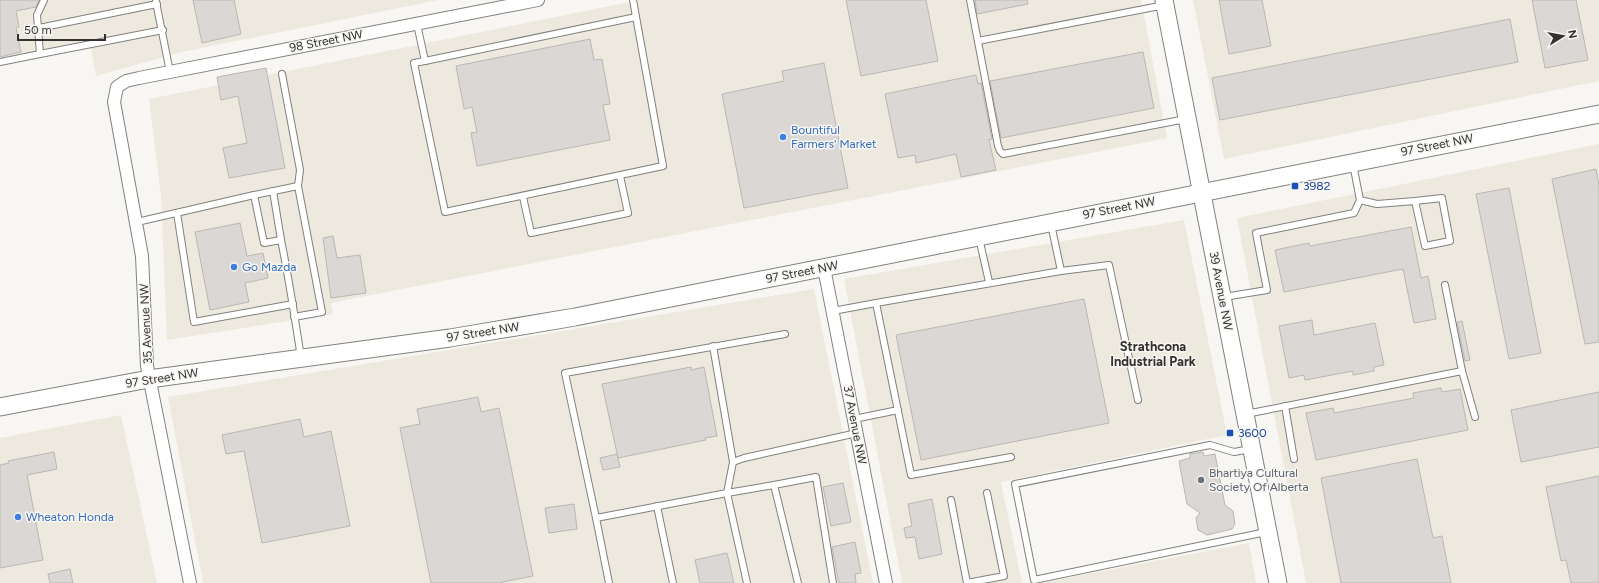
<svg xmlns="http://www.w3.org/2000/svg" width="1599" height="583" font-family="Figtree,sans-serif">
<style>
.built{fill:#ede9de}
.building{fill:#dad7d5;stroke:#b9b7b4}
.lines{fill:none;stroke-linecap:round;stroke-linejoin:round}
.lane-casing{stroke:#81807d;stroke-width:8}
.street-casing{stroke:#81807d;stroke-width:14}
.secondary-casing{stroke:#81807d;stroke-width:19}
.lane{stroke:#fff;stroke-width:6}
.street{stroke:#fff;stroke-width:12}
.secondary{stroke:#fff;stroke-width:17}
.shop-dot{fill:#3f7fe0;stroke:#f7f6f2;stroke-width:1.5}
.transit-dot{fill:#1a4fb4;stroke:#f7f6f2;stroke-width:1.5}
.worship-dot{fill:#6b7280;stroke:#f7f6f2;stroke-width:1.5}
.labels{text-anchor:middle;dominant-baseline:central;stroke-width:3;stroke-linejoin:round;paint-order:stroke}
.street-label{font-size:12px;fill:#333231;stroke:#f7f6f2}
.shop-label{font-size:12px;fill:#366cbe;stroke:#f7f6f2;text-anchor:start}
.transit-label{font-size:12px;fill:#164399;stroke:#f7f6f2;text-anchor:start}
.worship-label{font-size:12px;fill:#5b616d;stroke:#f7f6f2;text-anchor:start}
.neighbourhood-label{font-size:13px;font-weight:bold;fill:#333231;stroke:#f7f6f2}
</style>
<rect width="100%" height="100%" fill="#f7f6f2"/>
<g class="built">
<polygon points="0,0 438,0 182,52 96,76 90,43 0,64"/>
<polygon points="640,0 1141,0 1167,138 331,303 333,314 167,340 161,196 149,99"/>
<polygon points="1193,0 1599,0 1599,81 1224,159"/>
<polygon points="1599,144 1599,583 1306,583 1237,218"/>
<polygon points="1184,220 1227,435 1001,482 1022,583 902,583 844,279"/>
<polygon points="814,289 873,583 203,583 168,397"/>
<polygon points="121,415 157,583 0,583 0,438"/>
<polygon points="1249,543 1256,583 1040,583"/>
</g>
<g class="building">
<polygon points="0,0 39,0 36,7 16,11 19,27 16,28 21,52 0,57"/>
<polygon points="193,0 234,0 241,34 202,43"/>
<polygon points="846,0 926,0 938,61 861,76"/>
<polygon points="975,0 1027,0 1028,4 977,14"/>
<polygon points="1219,0 1262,0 1271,46 1229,54"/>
<polygon points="1532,0 1576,0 1588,60 1545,68"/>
<polygon points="1510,19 1518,62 1220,120 1212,78"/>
<polygon points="590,39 594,60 602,59 610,104 603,105 610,140 477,166 471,133 477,132 472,107 464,109 456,66"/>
<polygon points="1143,52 1154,108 1001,138 990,81"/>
<polygon points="824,63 848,188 744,208 722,94 784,81 782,71"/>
<polygon points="266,68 285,168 229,178 223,148 247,143 238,96 221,100 217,77"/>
<polygon points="976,75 978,84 981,83 992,139 989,140 996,170 961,177 956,154 916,163 915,155 898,158 885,94"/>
<polygon points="1596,169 1599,186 1599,342 1585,344 1552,179"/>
<polygon points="1509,188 1541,353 1509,359 1476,194"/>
<polygon points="240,223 247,256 263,253 268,278 245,283 249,302 210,310 195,232"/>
<polygon points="1411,227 1421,278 1428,276 1436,319 1414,323 1403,269 1284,292 1275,250 1309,243 1310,246"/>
<polygon points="333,236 337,258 360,255 366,293 331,298 323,238"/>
<polygon points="1084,299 1109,423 921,460 896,335"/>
<polygon points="1312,320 1314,335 1375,323 1384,365 1374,367 1374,371 1353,375 1353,371 1305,380 1304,375 1289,378 1279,326"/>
<polygon points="1462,321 1470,360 1465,361 1457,322"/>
<polygon points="691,367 691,370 704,367 717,436 705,438 706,440 618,458 602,384"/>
<polygon points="1441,388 1442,392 1460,389 1468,430 1316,460 1306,413 1333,408 1334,413 1414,398 1413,393"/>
<polygon points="1599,392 1599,447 1521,462 1511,410"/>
<polygon points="478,397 481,412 499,408 533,576 498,583 431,583 400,428 420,424 417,409"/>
<polygon points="300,419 304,437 331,431 350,526 262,543 244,451 226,454 222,435"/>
<polygon points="54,452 57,469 27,475 43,560 0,568 0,465 9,463 8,461"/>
<polygon points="1203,452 1204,456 1215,454 1225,505 1233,511 1235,524 1232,529 1207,535 1198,530 1196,518 1200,513 1187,504 1179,461 1190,458 1190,454"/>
<polygon points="617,454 620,467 603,470 600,458"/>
<polygon points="1417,459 1433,538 1442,536 1451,583 1341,583 1321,478"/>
<polygon points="1599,476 1599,583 1571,583 1566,560 1561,561 1546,487"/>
<polygon points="843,483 851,522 831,526 823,487"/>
<polygon points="932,499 942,554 919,559 915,537 906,538 904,528 912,526 908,504"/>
<polygon points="574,504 577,529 549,533 545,508"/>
<polygon points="855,542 861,573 855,574 856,583 839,583 832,547"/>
<polygon points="727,553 734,583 700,583 695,560"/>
<polygon points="70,569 73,583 50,583 48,574"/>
</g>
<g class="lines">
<defs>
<g id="lane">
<polyline points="970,0 998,146 1000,151 1003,154 1186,119"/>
<polyline points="156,2 170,72"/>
<polyline points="417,24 425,61 414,63 445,212 663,166 633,0"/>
<polyline points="39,28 157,4"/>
<polyline points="978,41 1165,5"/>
<polyline points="40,54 163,30"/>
<polyline points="425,61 636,17"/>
<polyline points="0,62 40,54 37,15 44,0"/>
<polyline points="282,74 300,170 298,186"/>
<polyline points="273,191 281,240"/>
<polyline points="523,197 531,233 628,213 620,176"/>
<polyline points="1360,200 1377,204 1415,201 1425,246 1450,241 1442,198 1415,201"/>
<polyline points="177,213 194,322 293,304"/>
<polyline points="137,222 254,195"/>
<polyline points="1051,224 1061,271 1109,265 1138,400"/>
<polyline points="979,238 989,282"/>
<polyline points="1445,285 1462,371 1475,417"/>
<polyline points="1224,297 1267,290 1256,233 1354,213 1360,200 1353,164"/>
<polyline points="833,311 876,303"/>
<path d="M294,317L322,312L298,186L254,195L264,243L281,240C289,279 295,318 301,358"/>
<polyline points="713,346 733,462 727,493 596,518 565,373 785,334"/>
<polyline points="1285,406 1294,459"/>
<polyline points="1246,414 1462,371"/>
<polyline points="854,419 898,410"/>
<polyline points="1251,449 1234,452 1210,445 1015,484 1034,580 1266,532"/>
<polyline points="1011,457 911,475 876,303 1061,271"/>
<polyline points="733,462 744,458 857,433"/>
<polyline points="951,500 967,583"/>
<polyline points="657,506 673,583"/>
<polyline points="596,518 609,583"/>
<polyline points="747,583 727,493 774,485"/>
<polyline points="798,583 774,485 816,477 833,583"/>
<polyline points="967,583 1004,576 987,493"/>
</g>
<g id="street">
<polyline points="824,268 886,583"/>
<polyline points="190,583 147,366 142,256 114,102 117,87 126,81 139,78 538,0"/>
</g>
<g id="secondary">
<polyline points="1164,0 1278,583"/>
<polyline points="0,407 149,379 450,338 575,317 1599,114"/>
</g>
</defs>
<use href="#lane" class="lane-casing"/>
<use href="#street" class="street-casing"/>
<use href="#secondary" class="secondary-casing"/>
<use href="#lane" class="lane"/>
<use href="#street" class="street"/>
<use href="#secondary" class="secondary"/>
</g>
<g class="shop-dot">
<circle cx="783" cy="137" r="4"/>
<circle cx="234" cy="267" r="4"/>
<circle cx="18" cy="517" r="4"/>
</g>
<g class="transit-dot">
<rect x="1291" y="182" width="8" height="8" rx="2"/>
<rect x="1226" y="429" width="8" height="8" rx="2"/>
</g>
<circle class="worship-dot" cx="1201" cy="480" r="4"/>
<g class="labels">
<g class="street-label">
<text transform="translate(326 41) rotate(-11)">98 Street NW</text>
<text transform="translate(1437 145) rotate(-11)">97 Street NW</text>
<text transform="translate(1119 208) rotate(-11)">97 Street NW</text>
<text transform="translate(802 272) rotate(-11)">97 Street NW</text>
<text transform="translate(1221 291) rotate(79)">39 Avenue NW</text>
<text transform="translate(146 324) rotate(-93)">35 Avenue NW</text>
<text transform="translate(483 332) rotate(-9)">97 Street NW</text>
<text transform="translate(162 378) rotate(-9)">97 Street NW</text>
<text transform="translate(855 425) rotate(79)">37 Avenue NW</text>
</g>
<g class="shop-label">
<text x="791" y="130">Bountiful<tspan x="791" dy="14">Farmers' Market</tspan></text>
<text x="242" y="267">Go Mazda</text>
<text x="26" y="517">Wheaton Honda</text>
</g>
<g class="transit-label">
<text x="1303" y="186">3982</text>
<text x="1238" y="433">3600</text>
</g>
<g class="worship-label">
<text x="1209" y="473">Bhartiya Cultural<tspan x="1209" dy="14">Society Of Alberta</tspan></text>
</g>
<g class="neighbourhood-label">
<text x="1153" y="346">Strathcona<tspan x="1153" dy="15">Industrial Park</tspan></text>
</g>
</g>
<g transform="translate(1563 36) rotate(79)" stroke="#f7f6f2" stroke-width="3" paint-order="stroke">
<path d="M0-3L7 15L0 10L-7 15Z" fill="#333231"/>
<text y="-6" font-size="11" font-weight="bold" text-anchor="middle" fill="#333231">N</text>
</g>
<path d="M18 34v6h87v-6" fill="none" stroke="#333231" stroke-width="2"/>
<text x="24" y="34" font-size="12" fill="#333231" stroke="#f7f6f2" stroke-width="3" paint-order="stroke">50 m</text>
</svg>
